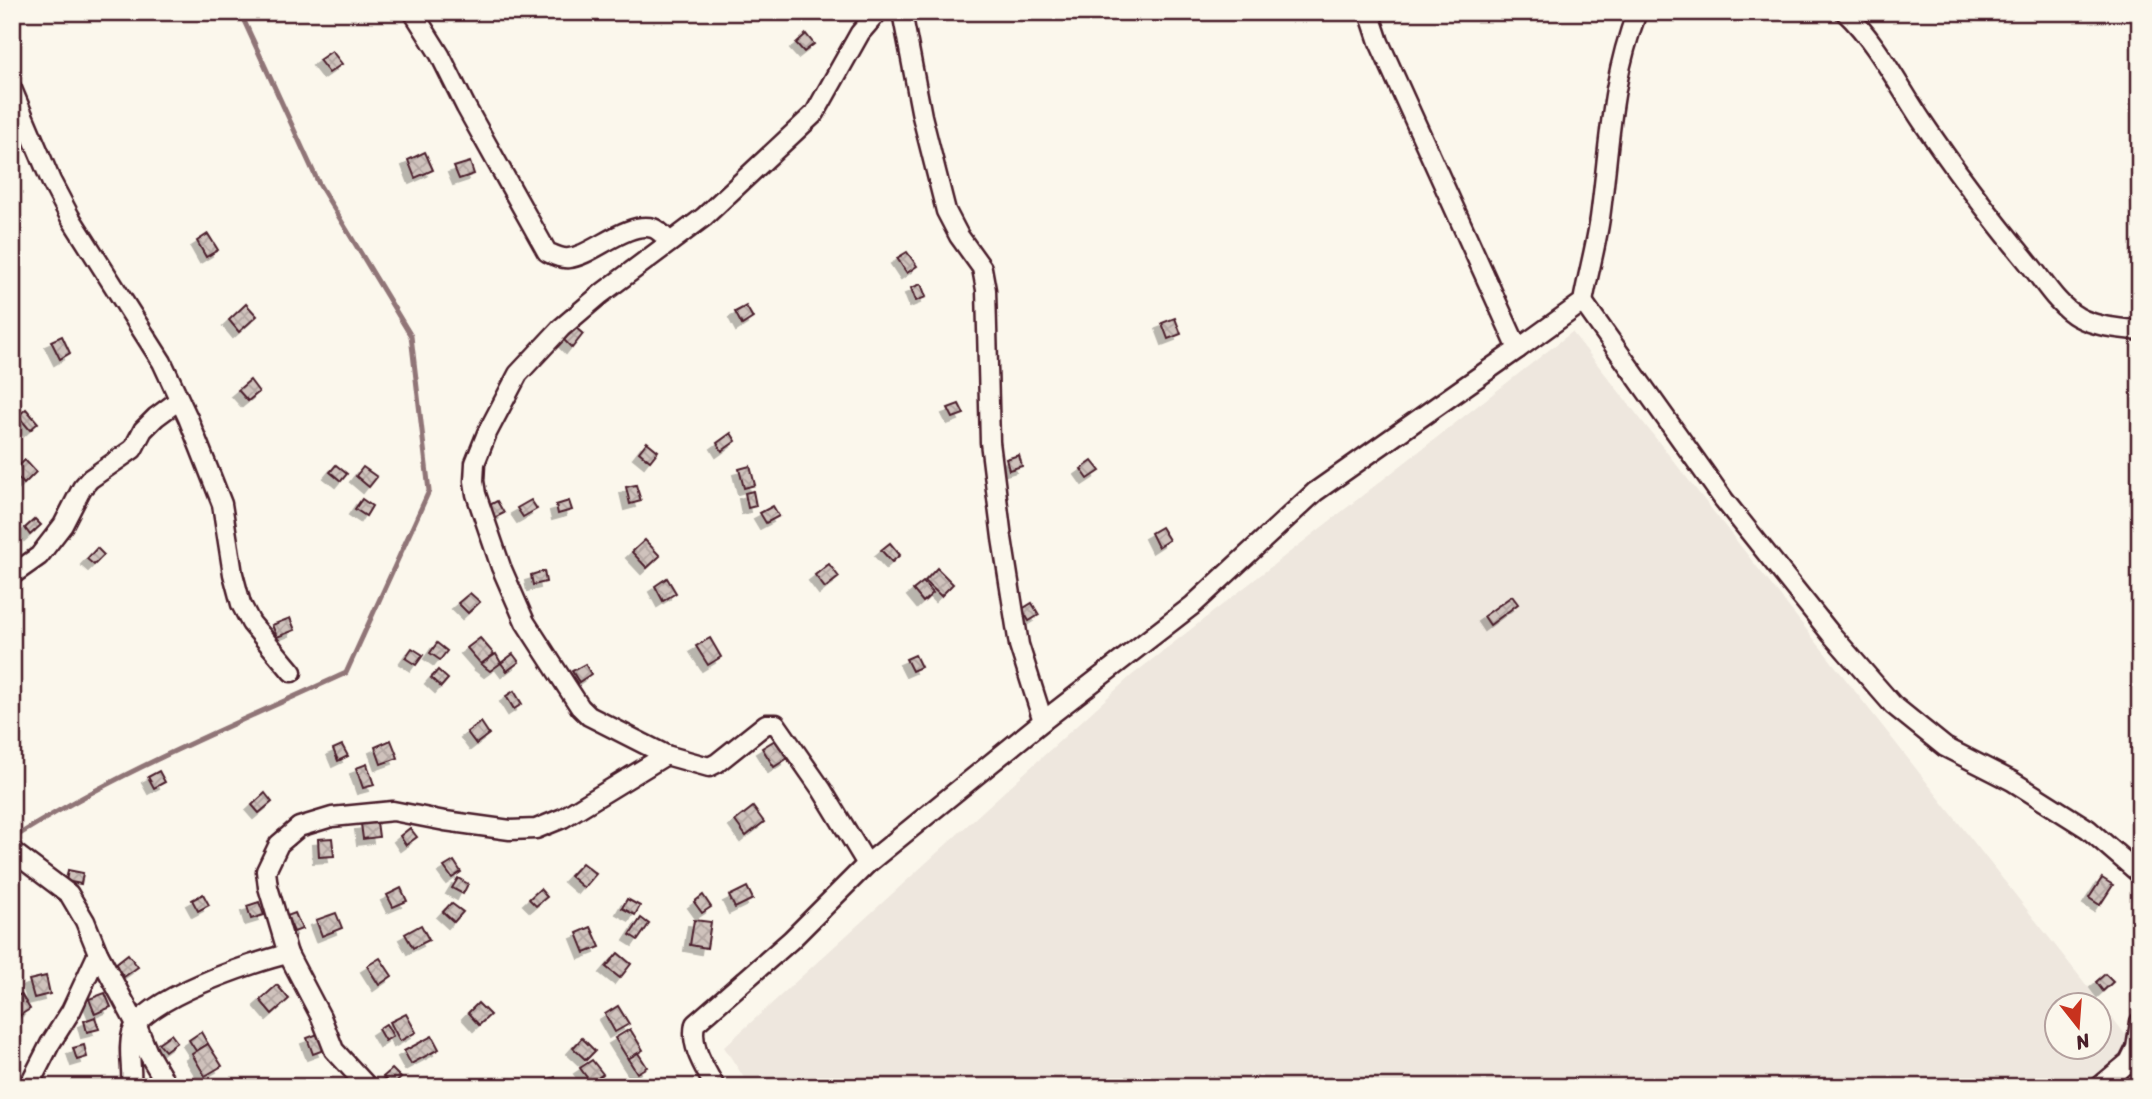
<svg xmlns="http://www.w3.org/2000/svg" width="2152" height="1099" font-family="Sriracha,sans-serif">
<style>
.built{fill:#eee7de;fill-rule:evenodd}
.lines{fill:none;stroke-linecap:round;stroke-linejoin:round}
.stream{stroke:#907477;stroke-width:5}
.building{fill:url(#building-cross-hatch);stroke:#4a1f2b;stroke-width:2;filter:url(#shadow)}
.street-casing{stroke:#4a1f2b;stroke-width:23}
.street{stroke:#fbf7ec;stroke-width:18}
</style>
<defs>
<pattern id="building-cross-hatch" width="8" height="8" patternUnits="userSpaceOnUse" patternTransform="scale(1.75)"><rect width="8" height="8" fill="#cfc2bc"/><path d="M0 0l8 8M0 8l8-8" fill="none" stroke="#b3a6a2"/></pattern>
<filter id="shadow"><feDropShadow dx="-6" dy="6" stdDeviation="0" flood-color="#0004"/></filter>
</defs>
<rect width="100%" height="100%" fill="#fbf7ec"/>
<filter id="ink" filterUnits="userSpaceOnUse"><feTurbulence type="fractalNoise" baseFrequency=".0143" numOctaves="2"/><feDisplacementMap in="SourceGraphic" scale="14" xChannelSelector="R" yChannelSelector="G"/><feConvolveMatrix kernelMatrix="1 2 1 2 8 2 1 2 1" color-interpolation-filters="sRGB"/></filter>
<g filter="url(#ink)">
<path class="built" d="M1572,332L2136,1048L2096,1087H750L724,1047L1131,676ZM2058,1004H2100V1046H2058Z"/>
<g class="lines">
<path class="stream" d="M12,839C117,772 233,725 346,673L429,491L411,336L319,184L240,12"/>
</g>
<g class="building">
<polygon points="806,34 814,44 804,52 796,43"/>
<polygon points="332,51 342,64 329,73 319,60"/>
<polygon points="425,152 433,170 415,178 408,160"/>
<polygon points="470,162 474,174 459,179 454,167"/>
<polygon points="208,234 218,250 206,257 197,241"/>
<polygon points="907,252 917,266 907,273 897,258"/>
<polygon points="921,284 926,297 916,301 911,288"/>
<polygon points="246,304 257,316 239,332 229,320"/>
<polygon points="746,306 753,318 742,325 735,312"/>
<polygon points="1175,318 1181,334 1168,339 1162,323"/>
<polygon points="575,327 583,334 572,348 564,340"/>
<polygon points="62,336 70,353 60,359 51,341"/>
<polygon points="250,380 259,392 248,401 238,390"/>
<polygon points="959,404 964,414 953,418 948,408"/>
<polygon points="26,409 38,423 30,430 18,416"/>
<polygon points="731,433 736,441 722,451 717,443"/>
<polygon points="647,442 658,451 650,461 639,452"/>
<polygon points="1019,455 1022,466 1009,470 1006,459"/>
<polygon points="25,460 36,472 24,484 12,472"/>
<polygon points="1092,461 1100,471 1088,479 1081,469"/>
<polygon points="336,465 347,474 341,481 330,472"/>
<polygon points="750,466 755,485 744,488 739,469"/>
<polygon points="363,467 377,477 369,487 356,476"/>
<polygon points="636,485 641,501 630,504 626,487"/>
<polygon points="753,491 756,506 748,508 745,493"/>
<polygon points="362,499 372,506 366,516 355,509"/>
<polygon points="531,500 537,509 523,517 517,508"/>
<polygon points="497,501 504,513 490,520 484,508"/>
<polygon points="569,501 572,510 558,514 556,505"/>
<polygon points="773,506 779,516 766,523 760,513"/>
<polygon points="35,519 41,525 30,535 25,528"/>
<polygon points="1161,527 1169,540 1158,547 1151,533"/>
<polygon points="645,540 660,556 647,568 632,552"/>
<polygon points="890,543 900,555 892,562 881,550"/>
<polygon points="97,548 104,555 94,565 87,559"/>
<polygon points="829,564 839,577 825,588 815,575"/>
<polygon points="937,568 953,584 941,596 925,581"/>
<polygon points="544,571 546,582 533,585 531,575"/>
<polygon points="667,578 676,593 663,601 655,586"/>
<polygon points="923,582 933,593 923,602 913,590"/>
<polygon points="470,593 480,602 468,613 458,603"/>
<polygon points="1512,596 1518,604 1490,625 1484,616"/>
<polygon points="1032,603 1039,615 1029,621 1022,609"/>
<polygon points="290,618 295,630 277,637 272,625"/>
<polygon points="480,638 494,654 481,664 467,648"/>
<polygon points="710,638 721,657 708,665 696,646"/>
<polygon points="437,643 447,651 440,660 430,653"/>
<polygon points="412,648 423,655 416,665 405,658"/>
<polygon points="496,654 501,663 490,671 481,664"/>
<polygon points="513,654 519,662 507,671 501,663"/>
<polygon points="915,655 921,667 912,671 906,659"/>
<polygon points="585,664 591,674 579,682 572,671"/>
<polygon points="438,670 448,679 441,687 431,678"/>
<polygon points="514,691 522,704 514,709 506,696"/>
<polygon points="481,722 489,734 476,744 467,732"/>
<polygon points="777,739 788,758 774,767 762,748"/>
<polygon points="391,740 398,758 381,764 375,747"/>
<polygon points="342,745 348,756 338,761 333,749"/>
<polygon points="367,764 374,785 363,788 356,768"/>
<polygon points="159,771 165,782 154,788 148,777"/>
<polygon points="265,793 272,802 259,813 252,805"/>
<polygon points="753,807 764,822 746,836 735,821"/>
<polygon points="377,822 379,837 363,839 361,824"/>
<polygon points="410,828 417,837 406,845 400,836"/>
<polygon points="332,838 334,856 319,857 318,839"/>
<polygon points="454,861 461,872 452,878 444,867"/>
<polygon points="582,863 596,874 584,888 570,876"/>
<polygon points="68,870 83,873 81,884 66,881"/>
<polygon points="458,878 468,884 463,894 452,888"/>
<polygon points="2102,878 2113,885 2100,905 2089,898"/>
<polygon points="747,887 753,899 735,908 729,896"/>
<polygon points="401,888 407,901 393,907 387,895"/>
<polygon points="540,889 547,897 536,906 529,899"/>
<polygon points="203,894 209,905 198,911 192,900"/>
<polygon points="703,895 711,907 702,913 694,902"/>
<polygon points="627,899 640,906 635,915 622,908"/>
<polygon points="259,902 264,915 251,919 247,906"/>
<polygon points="451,903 463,912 454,922 443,912"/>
<polygon points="295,913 302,929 294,932 287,916"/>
<polygon points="336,913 342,928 322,936 316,920"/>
<polygon points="641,918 649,924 638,940 630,935"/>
<polygon points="694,920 711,922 707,948 690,945"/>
<polygon points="421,925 429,940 413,948 405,934"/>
<polygon points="591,927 600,947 585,953 577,933"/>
<polygon points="618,953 631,964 620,978 606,967"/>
<polygon points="128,954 138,967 124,977 114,965"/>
<polygon points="380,958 392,976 379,985 367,966"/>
<polygon points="2105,974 2113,982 2103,991 2096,982"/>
<polygon points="46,976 50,994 34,998 29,980"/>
<polygon points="277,985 289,999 272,1014 260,1000"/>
<polygon points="105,993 111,1007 95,1014 89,999"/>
<polygon points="21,994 30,1009 19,1016 12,1006 12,999"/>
<polygon points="478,1003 490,1015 479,1025 468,1013"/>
<polygon points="618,1006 629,1024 615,1032 605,1014"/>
<polygon points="406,1014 416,1032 400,1041 390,1022"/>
<polygon points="95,1017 99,1029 87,1032 84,1021"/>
<polygon points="386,1024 393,1036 385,1041 378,1029"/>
<polygon points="630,1029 643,1050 628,1059 615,1038"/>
<polygon points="201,1032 208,1044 196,1051 189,1040"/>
<polygon points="171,1034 177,1042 165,1051 158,1043"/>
<polygon points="318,1034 324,1050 313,1054 307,1038"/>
<polygon points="432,1036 439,1049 411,1064 404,1051"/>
<polygon points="582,1038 595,1051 586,1060 573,1048"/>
<polygon points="208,1044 222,1066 205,1076 192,1054"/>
<polygon points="84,1045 87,1057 77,1060 73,1048"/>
<polygon points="638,1053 647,1067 637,1073 628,1059"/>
<polygon points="592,1060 603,1074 591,1083 580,1068"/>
<polygon points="392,1069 401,1078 392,1086 383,1077"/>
<polygon points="555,1077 558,1087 534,1087 533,1085"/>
</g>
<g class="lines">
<defs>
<g id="street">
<path d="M413,12L440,55L466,107L547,252C554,255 561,259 569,258C592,256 626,221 653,228C659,230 665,237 670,242"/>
<polyline points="902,12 922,116 946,211 959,236 982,268 986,290 990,442 1002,538 1019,645 1043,721"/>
<path d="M1845,12C1876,41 1898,85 1922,121C1954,169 1994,221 2031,266C2044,282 2059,307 2078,317C2096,327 2119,328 2140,331"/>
<polyline points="12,89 51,181 70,217 162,362 188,418 222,504 233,574 241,604 251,623 292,672"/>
<polyline points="1583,302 1724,500 1831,634 1893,705 1945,747 2012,781 2088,829 2140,874"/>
<path d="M1518,349L1583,302C1588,274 1596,246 1600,218C1610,144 1610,83 1637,12"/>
<polyline points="12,575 39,556 63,525 82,488 90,479 133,449 143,430 156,417 179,400"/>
<polyline points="12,851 69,894 85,921 98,953 136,1024 148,1053 168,1087"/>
<polyline points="867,864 822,790 776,724 766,724 717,763 709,767 666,755 589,716 580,707 525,622 501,567 476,494 474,481 475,463 487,433 518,374 561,328 601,294 704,217 815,113 860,33 878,12"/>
<polyline points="28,1087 50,1044 71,1011 98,953"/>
<path d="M131,1087C133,1069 127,1050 132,1033C140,1000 256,961 288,954"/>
<polyline points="368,1087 334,1050 321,1017 288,954 268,887 266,871 279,844 299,827 332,817 393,811 445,821 510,830 536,829 563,818 666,755"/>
<path d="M715,1087C704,1066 690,1047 695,1024L791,940L867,864L1043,721L1193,605L1315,492L1518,349L1379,42L1369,12"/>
<polyline points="2099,1087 2129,1062 2136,1048 2140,1022"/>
</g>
</defs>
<use href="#street" class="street-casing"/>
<use href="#street" class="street"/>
</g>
</g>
<rect width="2152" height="1099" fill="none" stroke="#fbf7ec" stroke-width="42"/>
<rect x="21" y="21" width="2110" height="1057" fill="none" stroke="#4a1f2b" stroke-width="2.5" filter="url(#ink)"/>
<g transform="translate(2078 1026) rotate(163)"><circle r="33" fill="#fbf7ec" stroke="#b4a19f" stroke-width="2"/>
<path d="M0-5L12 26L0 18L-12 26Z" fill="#c8321e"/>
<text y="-10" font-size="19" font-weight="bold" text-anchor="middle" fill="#4a1f2b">N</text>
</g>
</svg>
